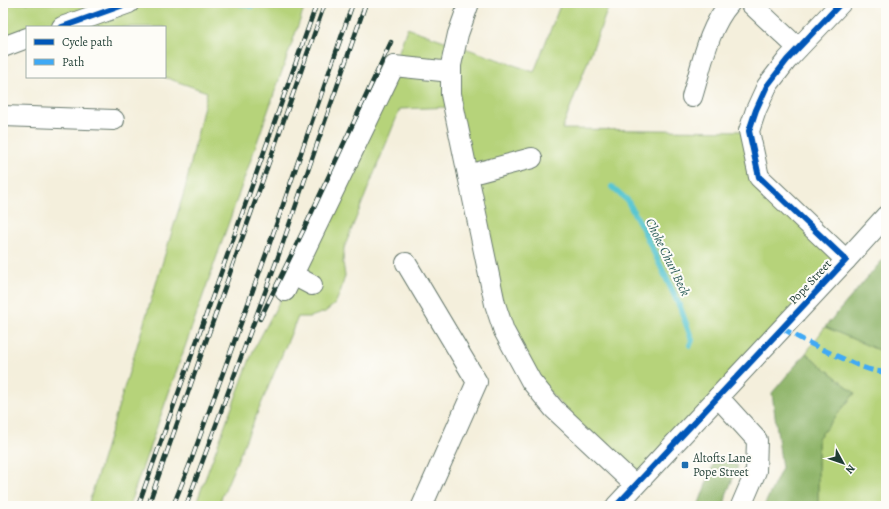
<svg xmlns="http://www.w3.org/2000/svg" width="889" height="509" font-family="Alegreya,serif">
<style>
.green{fill:#b6d37a;stroke:#6a8857}
.forest{fill:#90b56a;stroke:#58794f}
.lines{fill:none;stroke-linecap:round;stroke-linejoin:round}
.stream{stroke:#59c6d1;stroke-width:6}
.minor-casing{stroke:#6a7b6f;stroke-width:22}
.minor{stroke:#fff;stroke-width:20}
.rail-casing{stroke:#1f3d34;stroke-width:4.5}
.rail{stroke:#fdfcf7;stroke-width:3;stroke-dasharray:9;stroke-linecap:butt}
.quiet{stroke:#3fa9f5;stroke-width:5;stroke-dasharray:10 5;stroke-linecap:butt}
.cycleway-casing{stroke:#fdfcf7;stroke-width:8}
.cycleway{stroke:#0057b8;stroke-width:6}
.poi-dot{fill:#1f6fb2;stroke:#fdfcf7;stroke-width:1.5}
.labels{text-anchor:middle;dominant-baseline:central;stroke-width:4;stroke-linejoin:round;paint-order:stroke}
.street-label{font-size:12px;fill:#1f3d34;stroke:#fdfcf7}
.poi-label{font-size:12px;fill:#1f3d34;stroke:#fdfcf7;text-anchor:start}
.water-label{font-size:13px;font-style:italic;fill:#2e5f5b;stroke:#fdfcf7}
</style>
<rect width="100%" height="100%" fill="#fdfcf7"/>
<filter id="ink" filterUnits="userSpaceOnUse"><feTurbulence type="fractalNoise" baseFrequency=".025" numOctaves="2"/><feDisplacementMap in="SourceGraphic" scale="8" xChannelSelector="R" yChannelSelector="G"/><feConvolveMatrix kernelMatrix="1 2 1 2 8 2 1 2 1" color-interpolation-filters="sRGB"/></filter>
<filter id="wash" filterUnits="userSpaceOnUse"><feTurbulence type="fractalNoise" baseFrequency=".012" numOctaves="4" result="noise"/><feDisplacementMap in="SourceGraphic" scale="16" xChannelSelector="R" yChannelSelector="G"/><feGaussianBlur stdDeviation="0.9" result="paint"/><feColorMatrix in="noise" values="0 0 0 0 0 0 0 0 0 0 0 0 0 0 0 0 0 1.4 0 .05"/><feComposite in="paint" operator="in"/></filter>
<g filter="url(#wash)">
<rect width="100%" height="100%" fill="#f4efdc"/>
<g class="green">
<polygon points="3,3 306,3 129,506 88,506 185,189 207,92 164,77 165,27 27,27 27,38 3,47"/>
<polygon points="561,3 610,3 562,129 749,131 759,177 846,260 635,485 515,354 453,107 400,109 344,248 343,262 345,276 340,293 335,304 325,312 310,317 298,317 218,506 195,506 253,351 285,291 394,66 407,28 534,72"/>
<polygon points="825,327 886,353 886,506 818,506 818,438 855,393 806,353"/>
</g>
<g class="forest">
<polygon points="886,256 886,353 885,353 825,327"/>
<polygon points="806,353 855,393 818,438 818,506 764,506 782,468 772,393"/>
<polygon points="716,457 738,466 727,493 724,506 698,506"/>
</g>
<g class="lines">
<g class="stream">
<polyline points="240,3 251,6"/>
<polyline points="612,187 627,200 642,227 680,307 692,340 690,345"/>
</g>
</g>
</g>
<g filter="url(#ink)">
<g class="lines">
<defs>
<g id="minor">
<polyline points="469,3 458,34 451,65 451,94 495,304 504,331 531,381 554,409 635,485"/>
<polyline points="750,3 798,48"/>
<polyline points="62,27 129,3"/>
<polyline points="3,47 27,38"/>
<path d="M692,97C702,65 708,28 730,3"/>
<polyline points="3,116 114,120"/>
<polyline points="468,175 532,158"/>
<polyline points="846,260 886,216"/>
<polyline points="406,263 477,382 422,506"/>
<polyline points="293,275 312,285"/>
<polyline points="285,291 394,66 451,72"/>
<polyline points="718,397 757,440 756,471 741,506"/>
<polyline points="616,506 846,260 759,177 749,131 756,110 767,86 787,60 841,3"/>
</g>
</defs>
<use href="#minor" class="minor-casing"/>
<use href="#minor" class="minor"/>
<defs>
<g id="rail">
<polyline points="260,319 305,227 391,42"/>
<polyline points="138,506 317,3"/>
<polyline points="148,506 325,3"/>
<polyline points="173,506 191,461 266,254 353,3"/>
<polyline points="186,506 278,257 366,3"/>
</g>
</defs>
<use href="#rail" class="rail-casing"/>
<use href="#rail" class="rail"/>
<path class="quiet" d="M782,328C802,340 823,350 844,359C857,365 871,372 886,372"/>
<defs>
<g id="cycleway">
<polyline points="62,27 129,3"/>
<polyline points="616,506 846,260 759,177 749,131 756,110 767,86 787,60 841,3"/>
</g>
</defs>
<use href="#cycleway" class="cycleway-casing"/>
<use href="#cycleway" class="cycleway"/>
</g>
</g>
<rect class="poi-dot" x="681" y="461" width="8" height="8" rx="2"/>
<g class="labels">
<g class="street-label">
<text transform="translate(810 282) rotate(-47)">Pope Street</text>
</g>
<g class="poi-label">
<text x="693" y="458">Altofts Lane<tspan x="693" dy="14">Pope Street</tspan></text>
</g>
<g class="water-label">
<text transform="translate(668 257) rotate(64)">Choke Churl Beck</text>
</g>
</g>
<rect width="889" height="509" fill="none" stroke="#fdfcf7" stroke-width="16"/>
<rect x="26" y="26" width="140" height="52" fill="#fdfcf7" stroke="#a4b0a9"/>
<rect x="34" y="39" width="20" height="6" fill="#0057b8" stroke="#a4b0a9"/>
<text x="62" y="46" font-size="12" fill="#1f3d34">Cycle path</text>
<rect x="34" y="59" width="20" height="6" fill="#3fa9f5" stroke="#a4b0a9"/>
<text x="62" y="66" font-size="12" fill="#1f3d34">Path</text>
<g transform="translate(843 463) rotate(130)" stroke="#fdfcf7" stroke-width="3" paint-order="stroke">
<path d="M0-3L7 15L0 10L-7 15Z" fill="#1f3d34"/>
<text y="-6" font-size="11" font-weight="bold" text-anchor="middle" fill="#1f3d34">N</text>
</g>
</svg>
